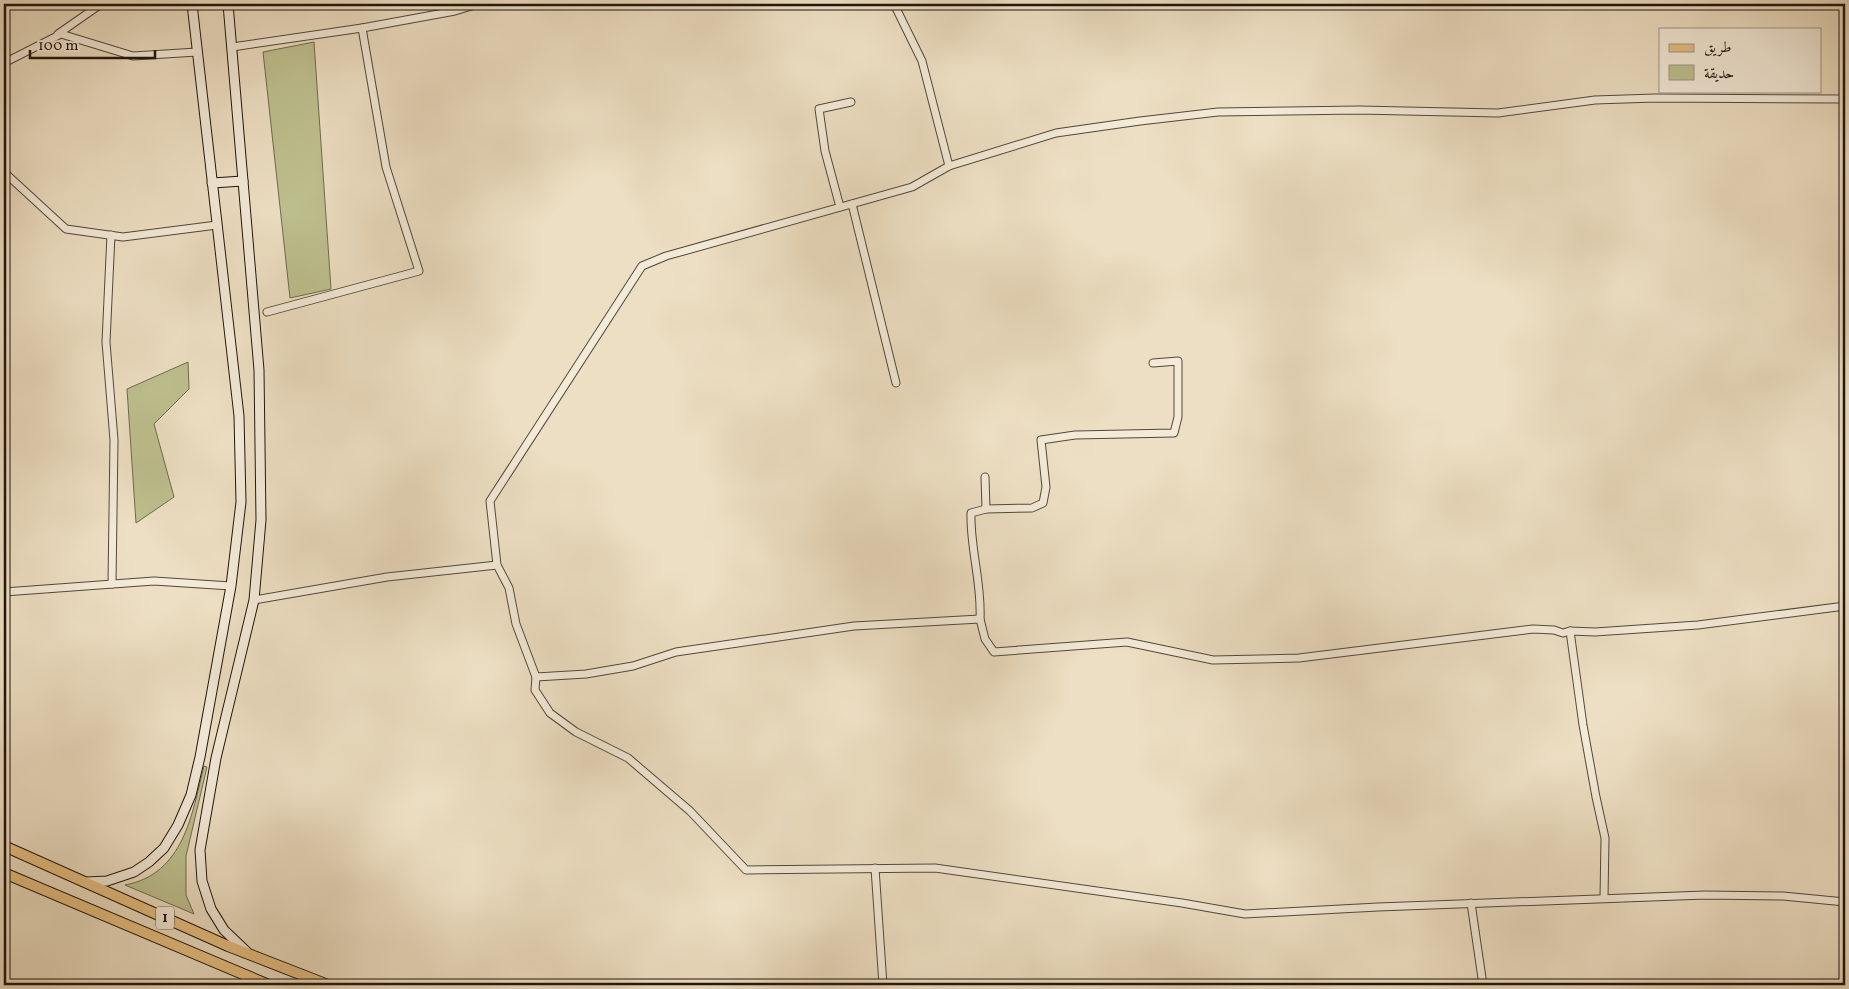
<svg xmlns="http://www.w3.org/2000/svg" width="1849" height="989" font-family="Vollkorn,Amiri,serif">
<style>
.green{fill:#bec08f;stroke:#6f6a4e}
.lines{fill:none;stroke-linecap:round;stroke-linejoin:round}
.street-casing{stroke:#53483a;stroke-width:9}
.secondary-casing{stroke:#20150d;stroke-width:11}
.primary-casing{stroke:#20150d;stroke-width:12}
.street{stroke:#f3ead8;stroke-width:7}
.secondary{stroke:#f3ead8;stroke-width:9}
.primary{stroke:#e6c082;stroke-width:10}
.labels{text-anchor:middle;dominant-baseline:central;stroke-width:4.5;stroke-linejoin:round;paint-order:stroke}
.shield{fill:#f3ead8;stroke:#5f554a;stroke-width:1}
.shield-label{font-size:14px;font-weight:bold;fill:#20150d}
</style>
<rect width="100%" height="100%" fill="#eddfc3"/>
<filter id="stains"><feTurbulence type="fractalNoise" baseFrequency=".004" numOctaves="4"/><feColorMatrix values="0 0 0 0 .2 0 0 0 0 .09 0 0 0 0 .02 0 0 0 .5 -.17"/></filter>
<radialGradient id="worn" r=".72"><stop offset=".6" stop-color="#630" stop-opacity="0"/><stop offset="1" stop-color="#630" stop-opacity=".3"/></radialGradient>
<g class="green">
<polygon points="314,42 331,289 290,298 263,52"/>
<polygon points="188,362 189,389 154,424 174,497 136,523 127,389"/>
<path d="M204,766L207,767L186,856V895L194,914L125,885C184,874 192,814 204,766Z"/>
</g>
<g class="lines">
<defs>
<g id="street">
<polyline points="894,4 922,61 949,166"/>
<polyline points="58,34 101,4"/>
<polyline points="232,47 362,28 455,11 478,4"/>
<polyline points="4,63 61,34 133,56 197,52"/>
<polyline points="1845,99 1655,98 1595,100 1498,113 1359,110 1218,112 1140,121 1056,133 949,166 912,187 666,256 642,266 490,501 497,565 509,588 516,624 536,677 586,674 633,666 676,652 854,626 980,619 985,639 994,652 1127,642 1213,660 1299,658 1533,629 1554,630 1563,633 1570,631 1595,632 1698,625 1845,606"/>
<polyline points="4,172 66,229 123,237 217,225"/>
<polyline points="852,204 896,383"/>
<polyline points="840,207 825,151 819,109 851,102"/>
<polyline points="111,235 106,342 114,440 112,584"/>
<polyline points="267,312 419,271 386,167 362,28"/>
<polyline points="985,477 986,509"/>
<polyline points="4,592 154,581 231,586"/>
<polyline points="254,600 387,577 497,565"/>
<path d="M980,619C982,583 970,549 971,513L986,509L1032,508L1043,503L1046,487L1041,440L1075,435L1174,433L1178,417V361L1153,363"/>
<polyline points="1570,631 1583,725 1596,797 1605,838 1604,898"/>
<polyline points="536,677 535,690 550,713 576,732 628,758 690,811 746,870 935,868 1182,903 1245,914 1378,907 1705,895 1783,896 1845,902"/>
<polyline points="875,868 883,985"/>
<polyline points="1471,903 1483,985"/>
</g>
<g id="secondary">
<polyline points="228,4 259,370 261,520 254,600 216,758 200,850 202,881 211,909 224,930 247,952"/>
<polyline points="212,183 243,181"/>
<polyline points="87,882 107,881 134,872 149,862 164,848 178,825 191,795 200,757 231,586 241,502 239,416 192,4"/>
</g>
<g id="primary">
<polyline points="4,846 228,946 328,985"/>
<polyline points="4,873 269,985"/>
</g>
</defs>
<use href="#street" class="street-casing"/>
<use href="#secondary" class="secondary-casing"/>
<use href="#primary" class="primary-casing"/>
<use href="#street" class="street"/>
<use href="#secondary" class="secondary"/>
<use href="#primary" class="primary"/>
</g>
<g class="labels">
<rect class="shield" x="156" y="906.5" width="18" height="23" rx="4"/>
<g class="shield-label">
<text x="165" y="918">1</text>
</g>
</g>
<rect width="1849" height="989" fill="none" stroke="#eddfc3" stroke-width="20"/>
<rect x="5" y="5" width="1839" height="979" fill="none" stroke="#20150d" stroke-width="2.5"/>
<rect x="10" y="10" width="1829" height="969" fill="none" stroke="#20150d"/>
<rect x="1659" y="28" width="162" height="65" fill="#f3ead8" stroke="#9f9587"/>
<rect x="1669" y="44" width="25" height="8" fill="#e6c082" stroke="#9f9587"/>
<text x="1704" y="52" font-size="15" fill="#20150d">طريق</text>
<rect x="1669" y="65" width="25" height="15" fill="#bec08f" stroke="#9f9587"/>
<text x="1704" y="78" font-size="15" fill="#20150d">حديقة</text>
<path d="M30 50v8h125v-8" fill="none" stroke="#20150d" stroke-width="2.5"/>
<text x="38" y="50" font-size="15" fill="#20150d" stroke="#f3ead8" stroke-width="4" paint-order="stroke">100 m</text>
<rect width="100%" height="100%" filter="url(#stains)"/>
<rect width="100%" height="100%" fill="url(#worn)"/>
</svg>
